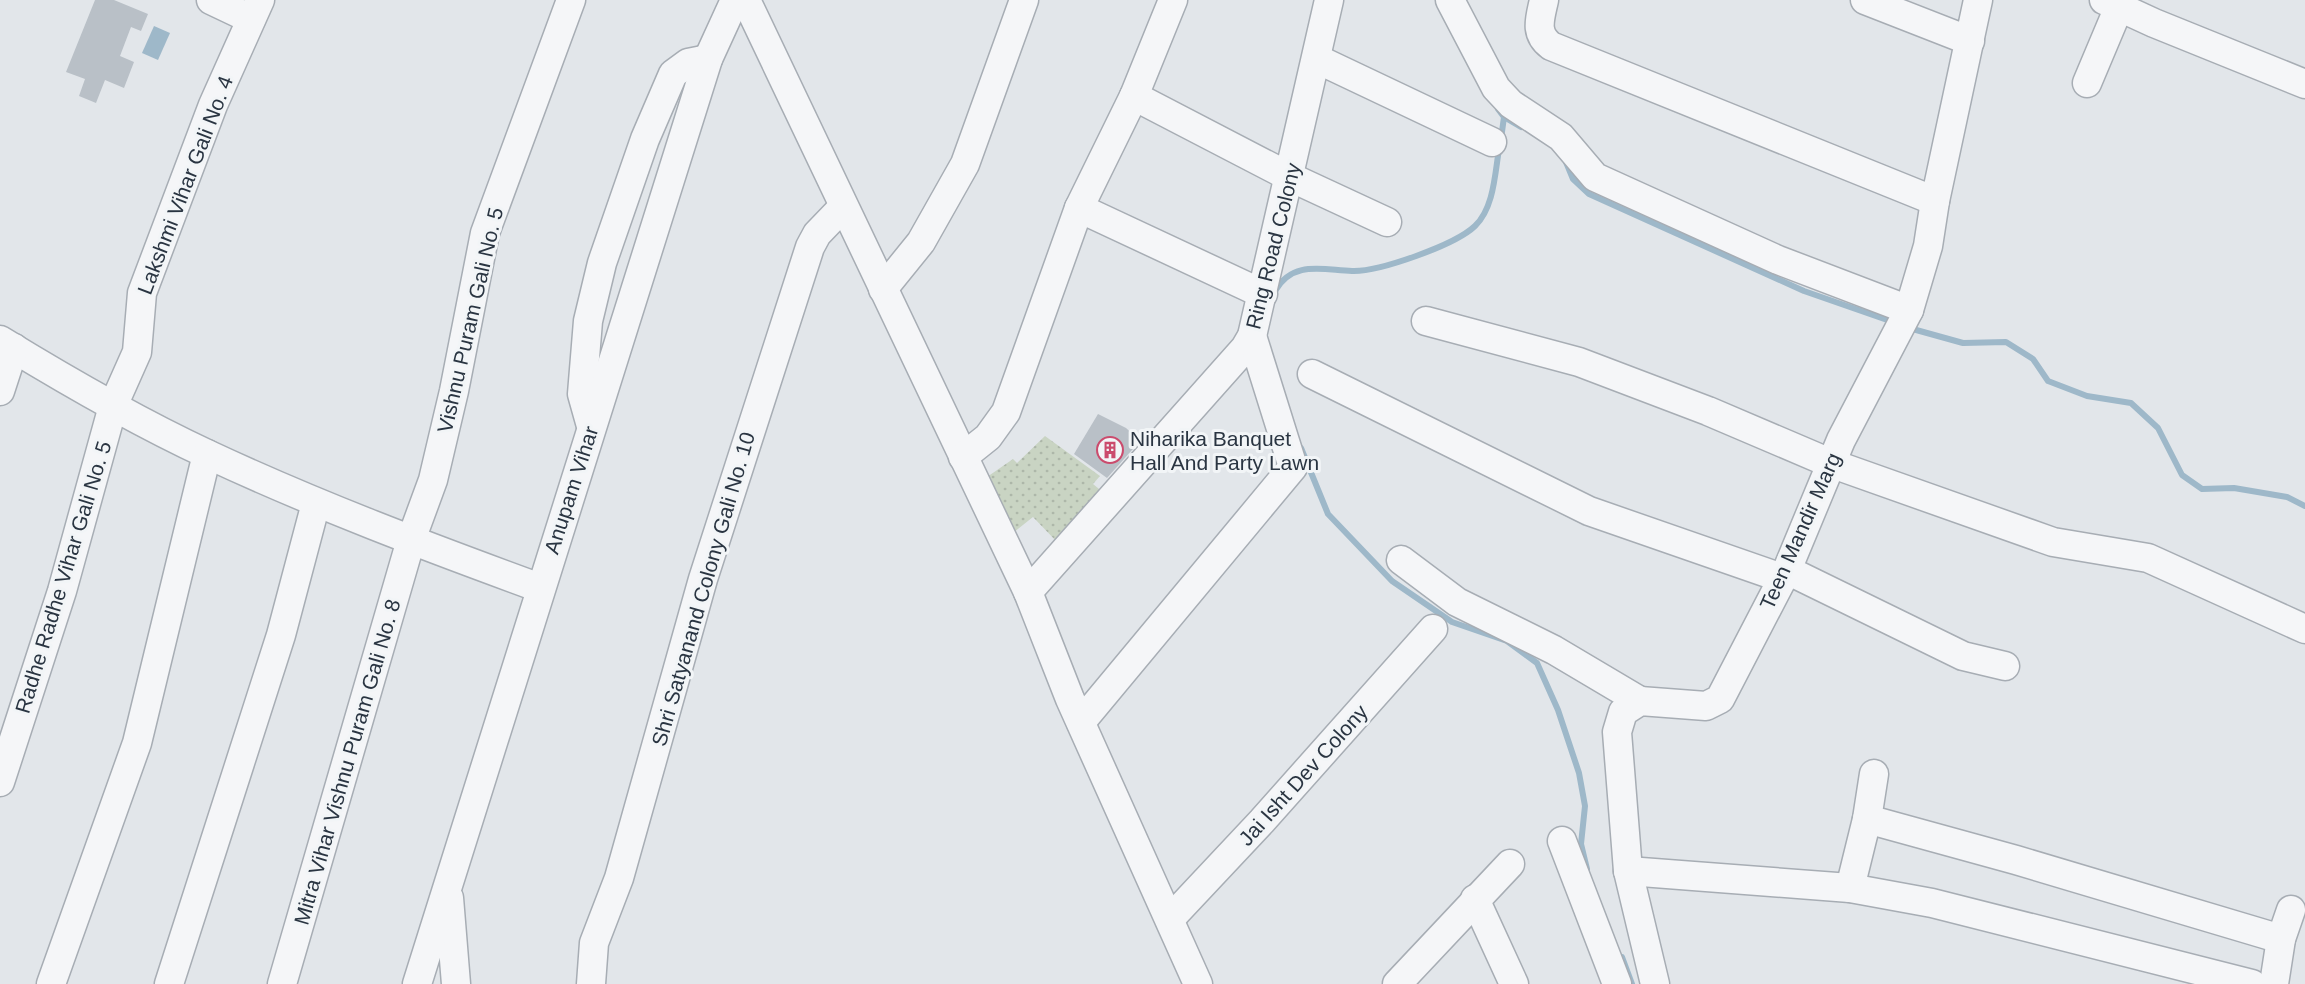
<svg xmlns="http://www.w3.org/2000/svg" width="2305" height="984" font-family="Arial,sans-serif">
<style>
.grass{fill:url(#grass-dots)}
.water{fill:#9eb8c9}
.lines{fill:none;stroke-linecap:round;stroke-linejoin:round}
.stream{stroke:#9eb8c9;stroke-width:6}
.building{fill:#b9c0c7}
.minor-casing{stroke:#a7adb4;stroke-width:31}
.minor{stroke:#f5f6f8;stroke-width:28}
.labels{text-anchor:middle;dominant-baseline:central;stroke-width:6;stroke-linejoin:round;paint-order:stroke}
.street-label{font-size:21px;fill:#2a3542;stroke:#f2f5f7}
.poi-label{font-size:21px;fill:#2a3542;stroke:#f2f5f7;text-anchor:start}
</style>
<defs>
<pattern id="grass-dots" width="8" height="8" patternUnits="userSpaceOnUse" patternTransform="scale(1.5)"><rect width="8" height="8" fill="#c9d4c3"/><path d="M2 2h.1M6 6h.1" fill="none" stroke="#adb7a9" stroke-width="1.8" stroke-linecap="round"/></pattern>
</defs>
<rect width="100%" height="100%" fill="#e2e6ea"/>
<polygon class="grass" points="1045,436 1100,476 1093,484 1104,493 1058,543 1033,517 1013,533 987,477 1013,459 1017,463"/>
<polygon class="water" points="154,26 170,33 158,60 142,53"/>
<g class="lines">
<g class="stream">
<polyline points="1498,109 1504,117 1501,139"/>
<polyline points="1504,117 1521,127"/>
<polyline points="1566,162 1573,179 1589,194 1804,291 1893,322"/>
<path d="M1275,291C1293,260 1322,270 1352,271C1379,272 1455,245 1475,226C1494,208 1495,173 1499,149"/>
<polyline points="1909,328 1963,343 2006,342 2033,359 2048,381 2087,396 2131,403 2158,428 2182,475 2202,489 2234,488 2287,497 2305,506"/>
<polyline points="1301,448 1328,514 1392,581 1452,622 1507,641 1537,663 1558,710 1579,773 1585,806 1581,844 1587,869"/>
<polyline points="1622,957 1632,984"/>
</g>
</g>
<g class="building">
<polygon points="95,0 114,0 148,14 141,31 131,27 120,56 134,62 124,88 105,80 96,103 79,96 85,79 66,72"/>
<polygon points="1098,414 1126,428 1140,441 1107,478 1074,454"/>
</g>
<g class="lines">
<defs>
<g id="minor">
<polyline points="211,0 251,19"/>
<polyline points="746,0 1028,592 1070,699 1198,984"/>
<polyline points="1450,0 1496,88 1511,104 1561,137 1595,177 1778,260 1909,310"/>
<path d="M1544,0C1540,19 1534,33 1551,46L1935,201"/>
<polyline points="1865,0 1970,41"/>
<polyline points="2104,0 2154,23 2305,84"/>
<polyline points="1317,59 1492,142"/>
<polyline points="2087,83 2119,7"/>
<polyline points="1134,96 1290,177 1387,222"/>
<polyline points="1079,208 1263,294"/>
<polyline points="883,289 921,242 965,164 1024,0"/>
<polyline points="1426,321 1579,362 1708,411 1830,463 2053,542 2148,558 2305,629"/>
<path d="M0,340C67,381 136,421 207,454C316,505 428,547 540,588"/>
<polyline points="1312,374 1589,511 1782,578"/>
<polyline points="0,391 14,348"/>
<polyline points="591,426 582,394 588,321 602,263 645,139 673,74 688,63 708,59"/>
<polyline points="963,457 988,437 1006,412 1079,208 1134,96 1173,0"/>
<polyline points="1401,560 1457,602 1554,650 1640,701"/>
<polyline points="1787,570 1963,656 2005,666"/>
<polyline points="1028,592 1245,348 1252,336 1329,0"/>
<polyline points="1081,722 1293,467 1252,336"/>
<polyline points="0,782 62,591 113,406 137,352 142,293 213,105 260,0"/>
<polyline points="1867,819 2016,860 2281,939"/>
<polyline points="1562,841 1617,984"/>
<polyline points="1628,871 1850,888 1932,903 2252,984"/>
<polyline points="1850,888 1867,819 1874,774"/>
<polyline points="449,898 456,984"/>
<polyline points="1475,899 1514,984"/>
<polyline points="1170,919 1262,821 1433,629"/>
<polyline points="51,984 137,743 207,454"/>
<polyline points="169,984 281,635 316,503"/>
<polyline points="282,984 411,540 433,480 454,391 485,233 571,0"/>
<polyline points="417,984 708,59 735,0"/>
<polyline points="591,984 594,943 619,878 703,579 810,247 817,234 843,207"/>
<polyline points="1397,984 1510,864"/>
<polyline points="1655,984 1628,871 1617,732 1623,712 1640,701 1706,706 1720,699 1787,570 1841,440 1909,310 1928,246 1935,201 1978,0"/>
<polyline points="2274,984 2281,939 2291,910"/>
</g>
</defs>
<use href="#minor" class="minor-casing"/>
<use href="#minor" class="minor"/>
</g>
<defs>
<symbol id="building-ring" viewBox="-11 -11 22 22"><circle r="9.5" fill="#f2f5f7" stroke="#cb4b6d" stroke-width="1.5"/><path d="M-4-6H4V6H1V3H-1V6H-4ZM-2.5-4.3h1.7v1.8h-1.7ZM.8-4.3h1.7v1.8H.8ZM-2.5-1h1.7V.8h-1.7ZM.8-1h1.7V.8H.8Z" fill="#cb4b6d"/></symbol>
</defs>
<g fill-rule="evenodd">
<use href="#building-ring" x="1095" y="435" width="30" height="30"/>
</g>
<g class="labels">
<g class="street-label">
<text transform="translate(185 185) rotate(-69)">Lakshmi Vihar Gali No. 4</text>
<text transform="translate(1273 246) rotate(-76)">Ring Road Colony</text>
<text transform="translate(470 320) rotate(-77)">Vishnu Puram Gali No. 5</text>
<text transform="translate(571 490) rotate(-72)">Anupam Vihar</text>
<text transform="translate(1800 531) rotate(-66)">Teen Mandir Marg</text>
<text transform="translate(63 577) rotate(-73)">Radhe Radhe Vihar Gali No. 5</text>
<text transform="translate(703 589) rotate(-74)">Shri Satyanand Colony Gali No. 10</text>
<text transform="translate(347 762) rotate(-74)">Mitra Vihar Vishnu Puram Gali No. 8</text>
<text transform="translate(1303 775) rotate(-48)">Jai Isht Dev Colony</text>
</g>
<g class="poi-label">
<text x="1130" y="438">Niharika Banquet<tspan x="1130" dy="24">Hall And Party Lawn</tspan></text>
</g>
</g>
</svg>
